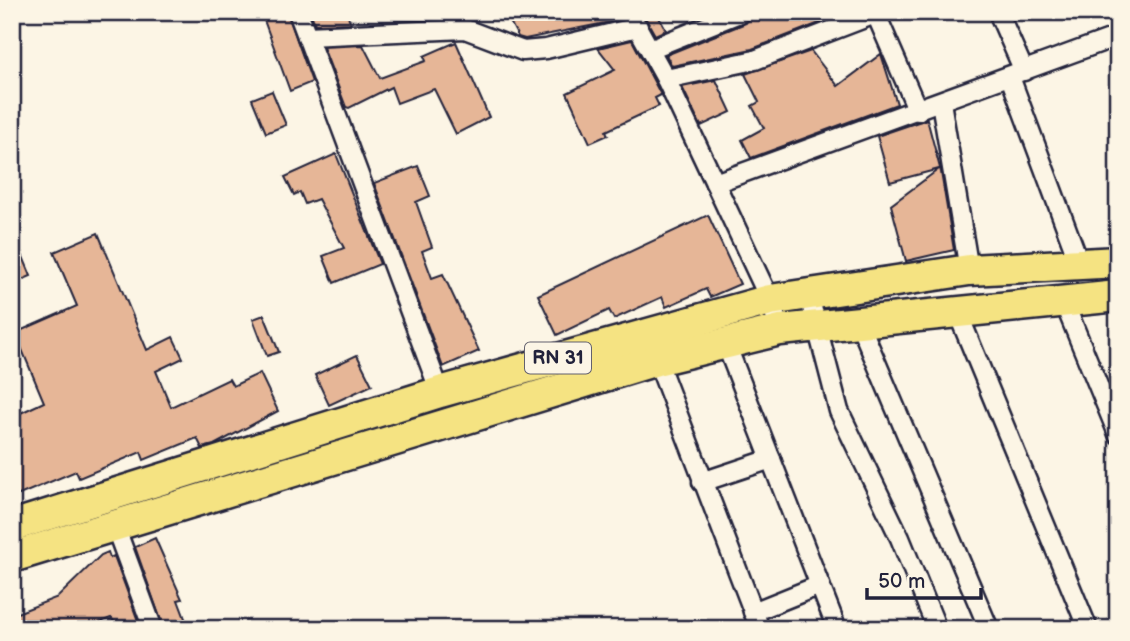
<svg xmlns="http://www.w3.org/2000/svg" width="1130" height="641" font-family="'Balsamiq Sans',sans-serif">
<style>
.building{fill:#e6b697;stroke:#22223b;stroke-width:2}
.lines{fill:none;stroke-linecap:round;stroke-linejoin:round}
.minor-casing{stroke:#22223b;stroke-width:23}
.trunk-casing{stroke:#22223b;stroke-width:35}
.minor{stroke:#fcf5e5;stroke-width:18}
.trunk{stroke:#f5e382;stroke-width:30}
.labels{text-anchor:middle;dominant-baseline:central;stroke-width:7;stroke-linejoin:round;paint-order:stroke}
.shield{fill:#fcf5e5;stroke:#63616e;stroke-width:2}
.shield-label{font-size:19px;font-weight:bold;fill:#22223b}
</style>
<rect width="100%" height="100%" fill="#fcf5e5"/>
<filter id="ink" filterUnits="userSpaceOnUse"><feTurbulence type="fractalNoise" baseFrequency=".0143" numOctaves="2"/><feDisplacementMap in="SourceGraphic" scale="14" xChannelSelector="R" yChannelSelector="G"/><feConvolveMatrix kernelMatrix="1 2 1 2 8 2 1 2 1" color-interpolation-filters="sRGB"/></filter>
<g filter="url(#ink)">
<g class="building">
<polygon points="261,12 287,12 312,82 290,91"/>
<polygon points="310,12 346,12 351,23 315,24"/>
<polygon points="505,12 618,12 620,20 525,39 518,37"/>
<polygon points="642,12 656,12 666,30 655,35"/>
<polygon points="753,12 848,12 752,49 672,66 666,55 746,23"/>
<polygon points="632,40 661,95 655,98 659,106 606,131 608,135 590,143 567,93 615,70 598,48"/>
<polygon points="456,42 489,117 456,134 434,89 397,103 391,87 349,108 346,107 323,47 363,45 380,78 426,61 424,56"/>
<polygon points="811,51 838,86 881,54 897,104 751,158 742,140 764,128 752,106 759,102 745,74"/>
<polygon points="716,80 731,112 701,126 682,87"/>
<polygon points="272,91 286,125 266,133 252,99"/>
<polygon points="927,119 941,172 954,250 906,261 891,205 939,169 890,182 877,136"/>
<polygon points="336,154 380,264 334,283 323,256 344,248 318,199 305,204 300,192 294,195 285,177"/>
<polygon points="418,166 430,196 416,202 432,247 422,251 432,278 443,274 479,351 443,367 374,183"/>
<polygon points="708,215 740,284 710,297 706,289 666,307 662,297 614,319 609,310 557,335 538,295"/>
<polygon points="12,230 31,276 12,284"/>
<polygon points="98,233 147,350 173,337 183,358 156,371 171,407 229,379 233,386 260,373 278,411 214,445 202,448 197,438 144,460 141,452 79,478 76,471 12,498 12,417 44,402 15,333 77,306 54,252"/>
<polygon points="264,315 279,352 267,356 253,319"/>
<polygon points="357,355 372,385 329,405 315,375"/>
<polygon points="155,538 182,599 178,600 189,629 164,629 135,547"/>
<polygon points="108,552 110,558 114,556 141,629 121,629 111,618 82,629 12,629 12,615 58,597 101,555"/>
</g>
<g class="lines">
<defs>
<g id="minor">
<polyline points="298,12 440,392"/>
<polyline points="629,12 666,79 715,183"/>
<polyline points="875,12 918,111"/>
<polyline points="998,12 1024,71"/>
<polyline points="307,36 465,29 523,51 546,49 638,27"/>
<polyline points="650,49 742,12"/>
<polyline points="1010,77 1079,262"/>
<polyline points="666,79 755,60 875,14"/>
<polyline points="941,102 969,270"/>
<polyline points="808,292 839,411 900,538 937,629"/>
<polyline points="1063,300 1118,434"/>
<polyline points="957,311 1088,629"/>
<polyline points="859,322 989,629"/>
<polyline points="780,330 770,300 715,183 1118,36"/>
<polyline points="726,344 837,629"/>
<polyline points="657,360 760,629"/>
<polyline points="702,482 771,459"/>
<polyline points="115,526 153,629"/>
<polyline points="753,612 820,585"/>
</g>
<g id="trunk">
<polyline points="12,526 440,392 770,300 969,270 1118,262"/>
<polyline points="12,557 657,360 780,330 1118,296"/>
</g>
</defs>
<use href="#minor" class="minor-casing"/>
<use href="#trunk" class="trunk-casing"/>
<use href="#minor" class="minor"/>
<use href="#trunk" class="trunk"/>
</g>
</g>
<g class="labels">
<rect class="shield" x="525" y="342.5" width="66" height="31" rx="5"/>
<g class="shield-label">
<text x="558" y="358">RN 31</text>
</g>
</g>
<rect width="1130" height="641" fill="none" stroke="#fcf5e5" stroke-width="42"/>
<rect x="21" y="21" width="1088" height="599" fill="none" stroke="#22223b" stroke-width="2.5" filter="url(#ink)"/>
<path d="M867 588v10h114v-10" fill="none" stroke="#22223b" stroke-width="3.5"/>
<text x="878" y="588" font-size="21" fill="#22223b" stroke="#fcf5e5" stroke-width="5" paint-order="stroke">50 m</text>
</svg>
